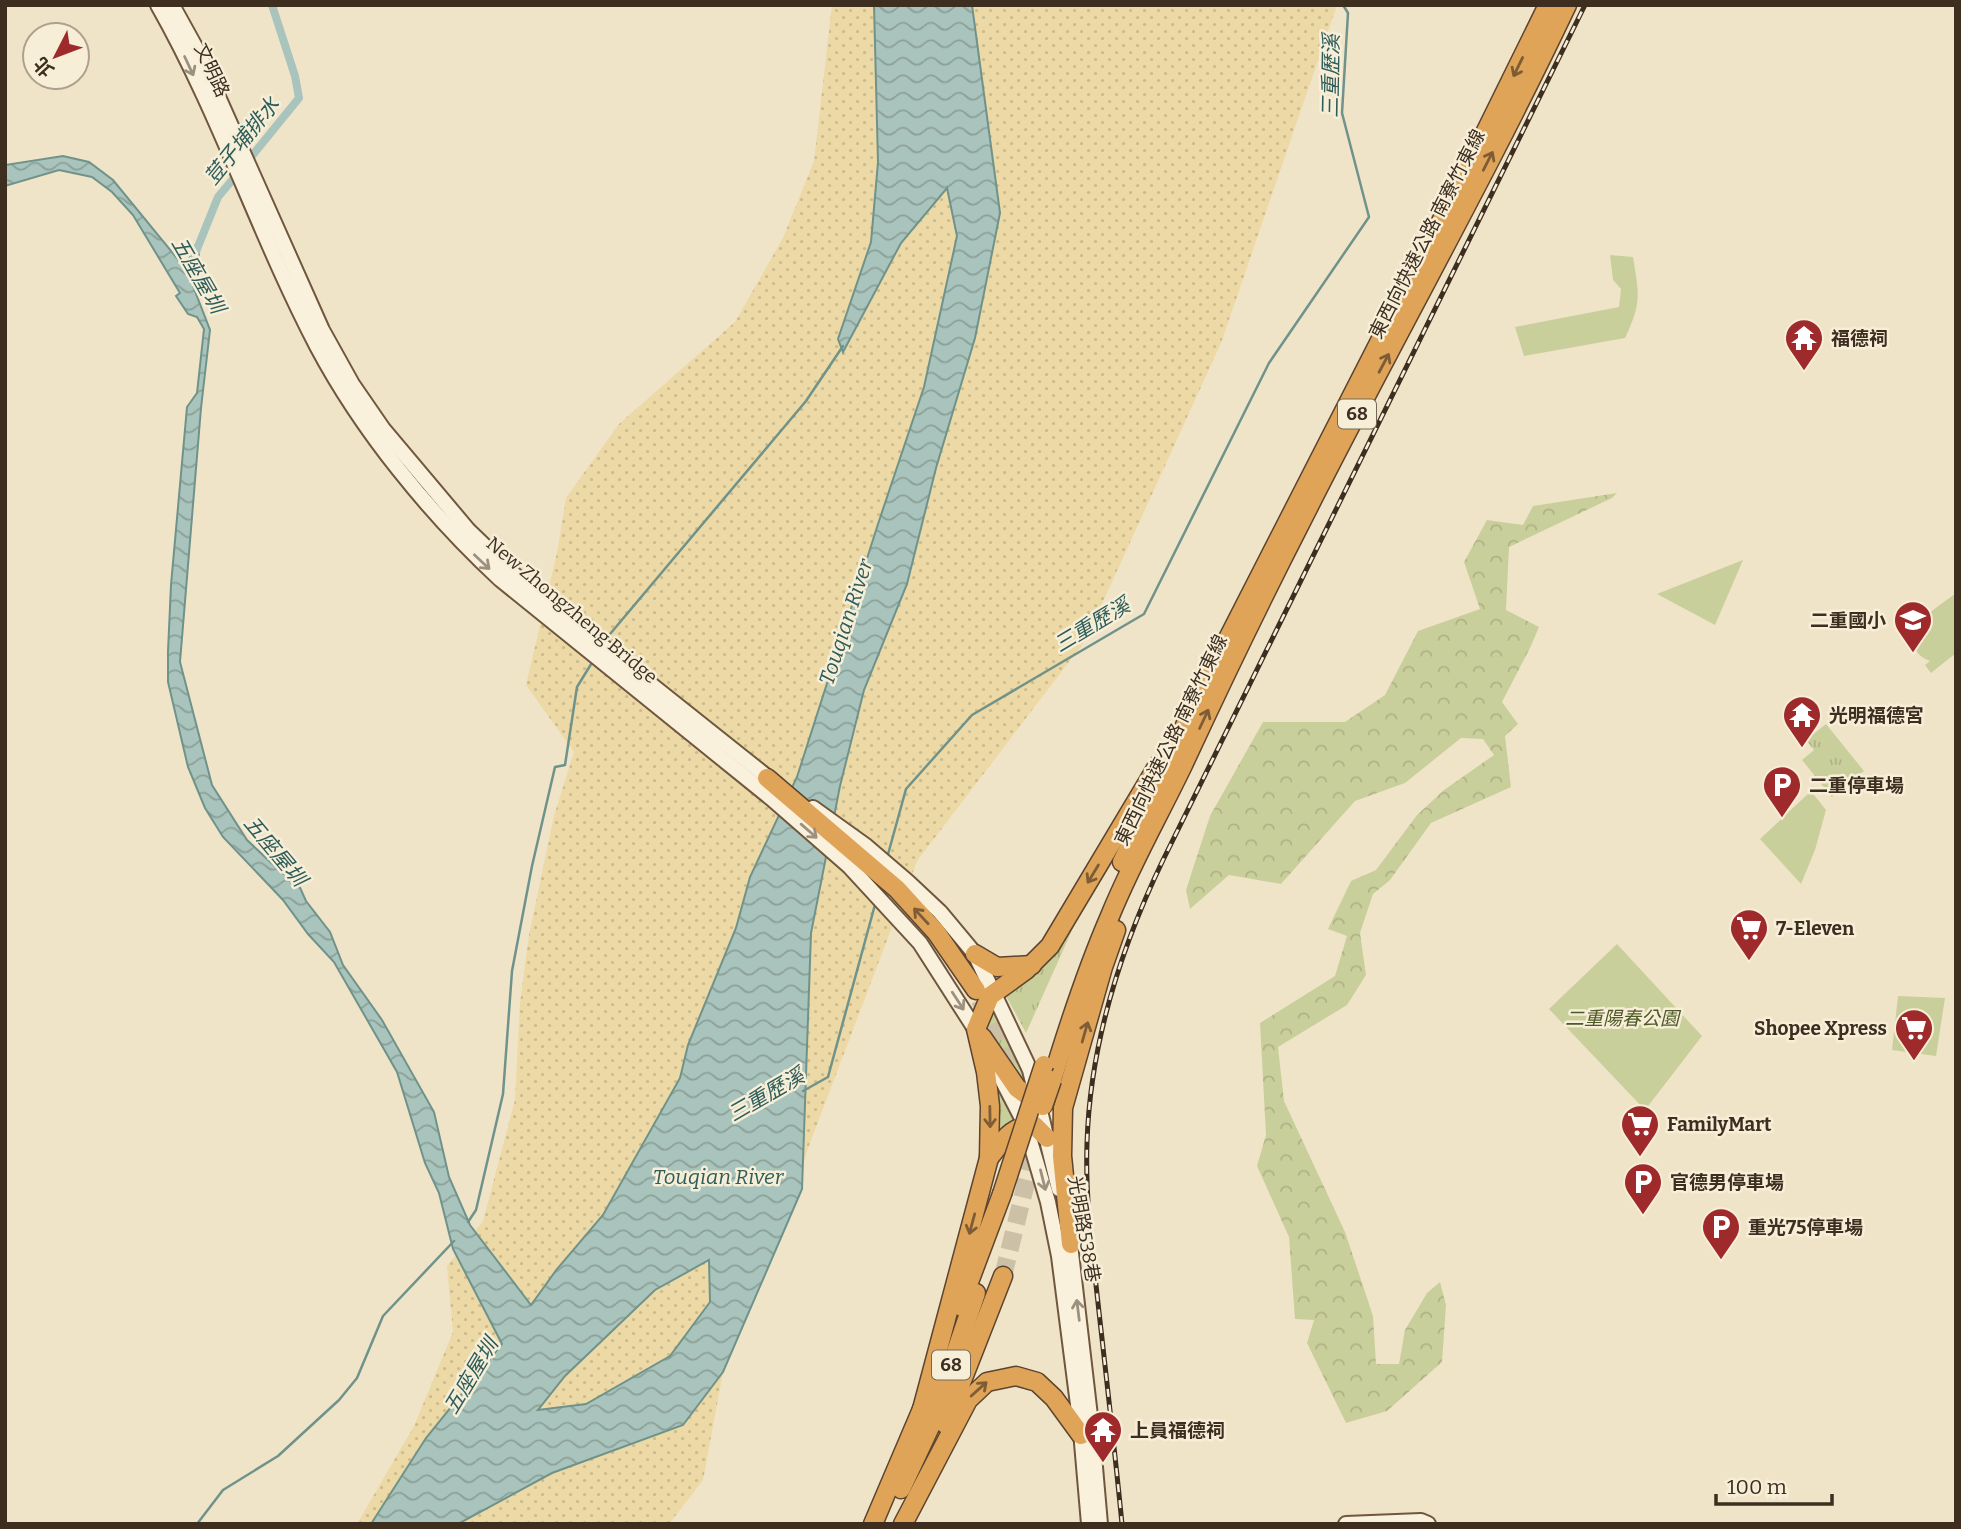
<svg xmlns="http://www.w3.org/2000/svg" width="1961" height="1529" font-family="Bitter,'Noto Sans TC',serif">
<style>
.grass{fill:url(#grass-tufts)}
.forest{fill:url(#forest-crowns)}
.sand{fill:url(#sand-dots)}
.park{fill:#c9cf9b}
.water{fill:url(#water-waves);stroke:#6f938a;stroke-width:2;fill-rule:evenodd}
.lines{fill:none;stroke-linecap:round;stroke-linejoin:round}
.stream{stroke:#6f938a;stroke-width:2.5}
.canal{stroke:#a9c4bc;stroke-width:8}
.highway-tunnel{stroke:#ccc0a6;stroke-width:18;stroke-dasharray:18 9;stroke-linecap:butt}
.secondary-casing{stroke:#6f573f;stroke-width:18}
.highway-casing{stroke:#5b4430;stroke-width:21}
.secondary{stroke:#faf1dc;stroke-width:14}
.highway{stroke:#e0a458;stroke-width:18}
.rail-casing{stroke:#3d2e20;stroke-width:5}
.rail{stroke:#f7eed8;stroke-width:2.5;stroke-dasharray:8;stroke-linecap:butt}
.highway-bridge-casing{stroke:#5b4430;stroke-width:21;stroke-linecap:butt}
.highway-bridge{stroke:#e0a458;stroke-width:18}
.oneway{stroke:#9c907e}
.oneway2{stroke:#7e5d36}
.labels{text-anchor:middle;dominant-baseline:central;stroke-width:5;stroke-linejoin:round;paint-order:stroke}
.shield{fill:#f7eed8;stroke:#756857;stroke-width:2}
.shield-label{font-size:18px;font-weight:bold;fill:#3d2e20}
.street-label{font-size:19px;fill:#3d2e20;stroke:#f7eed8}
.poi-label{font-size:19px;font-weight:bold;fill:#3d2e20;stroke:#f7eed8;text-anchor:start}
.park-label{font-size:19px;font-style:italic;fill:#4d5a26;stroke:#f7eed8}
.water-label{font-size:21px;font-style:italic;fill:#2f5d5a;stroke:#f7eed8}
</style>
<defs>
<pattern id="grass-tufts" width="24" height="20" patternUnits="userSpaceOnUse" patternTransform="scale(1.75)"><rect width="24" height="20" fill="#c9cf9b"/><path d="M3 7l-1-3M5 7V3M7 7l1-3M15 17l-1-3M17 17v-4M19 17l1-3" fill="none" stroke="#aeb285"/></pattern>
<pattern id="forest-crowns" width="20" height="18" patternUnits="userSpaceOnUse" patternTransform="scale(1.75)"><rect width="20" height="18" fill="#c9cf9b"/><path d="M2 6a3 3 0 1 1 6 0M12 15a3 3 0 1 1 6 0" fill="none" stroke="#aeb285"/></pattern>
<pattern id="sand-dots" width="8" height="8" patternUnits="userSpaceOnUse" patternTransform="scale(1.75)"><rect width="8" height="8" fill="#ecd9a5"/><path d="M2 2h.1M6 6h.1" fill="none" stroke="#cbbb8e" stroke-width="1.8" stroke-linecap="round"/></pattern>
<pattern id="water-waves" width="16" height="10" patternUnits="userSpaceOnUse" patternTransform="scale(1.75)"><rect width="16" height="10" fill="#a9c4bc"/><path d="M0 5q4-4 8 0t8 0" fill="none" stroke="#8ba098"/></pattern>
</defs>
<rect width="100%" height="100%" fill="#f0e4c8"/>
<g class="grass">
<polygon points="1826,724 1864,771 1832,797 1802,760 1814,750 1806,740"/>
<polygon points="1091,888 1026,1033 1005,994"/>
<polygon points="991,1004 1035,1100 983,1028"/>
<polygon points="991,1073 1018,1120 1000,1132"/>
</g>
<polygon class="forest" points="1617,493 1612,498 1509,547 1506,610 1539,627 1530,648 1502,702 1518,724 1505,736 1511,787 1431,823 1390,880 1373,894 1360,933 1366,975 1347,1005 1278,1047 1284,1101 1345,1232 1373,1316 1376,1364 1399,1364 1405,1330 1427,1293 1440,1282 1446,1305 1442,1362 1387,1411 1346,1423 1307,1343 1314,1320 1295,1319 1289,1237 1257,1166 1266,1135 1260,1023 1335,976 1347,936 1328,929 1351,881 1376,870 1417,815 1444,790 1494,755 1483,739 1461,738 1405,783 1355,801 1281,884 1229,875 1190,909 1186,890 1210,816 1263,722 1345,722 1385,695 1418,631 1480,609 1464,562 1487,520 1523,525 1533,506"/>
<polygon class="sand" points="832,5 1337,5 1221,343 1085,641 917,861 810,1143 786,1212 723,1372 703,1480 669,1524 357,1524 414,1426 453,1332 447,1266 483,1221 515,1100 520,1003 529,935 554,816 574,752 526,685 557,553 566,498 619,424 735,322 783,238 814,161"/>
<g class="park">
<path d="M1610,255L1633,257C1639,295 1642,302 1625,338L1524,356L1515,327L1619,307L1621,289L1613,280Z"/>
<polygon points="1743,560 1715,625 1657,594"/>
<path d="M1956,593V653L1931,673L1925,665L1930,661C1922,658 1917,654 1914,646C1907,623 1940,606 1956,593Z"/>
<polygon points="1811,791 1826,810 1815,850 1801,884 1760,839"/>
<polygon points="1617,944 1702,1036 1645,1110 1549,1009"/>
<polygon points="1898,996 1945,998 1936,1056 1892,1050"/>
</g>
<path class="water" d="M874,5H972L1000,213L975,338L936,468L907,584L864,690L840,786L811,933L802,1189L723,1372L683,1425L552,1473L458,1524H371L426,1438L502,1344L453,1249L439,1193L425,1163L397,1072L334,962L308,934L283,900L223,837L205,808L188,767L168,682V651L171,585L187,407L197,393L204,329L197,317L188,314L176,296L180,293L133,215L112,192L92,177L59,170L5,186V165L63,156L89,162L113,180L185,268L195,246L199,254L193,286L210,330L201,408L180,662L212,785L247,840L282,873L297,881L306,901L330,932L343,965L382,1020L434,1112L449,1177L470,1225L531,1305L557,1269L603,1215L680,1078L688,1045L736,928L750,877L797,777L879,521L924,387L957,236L947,188L901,243L843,352L838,339L871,242L878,162ZM709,1260L710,1302L670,1356L586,1404L538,1410L565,1376L655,1290Z"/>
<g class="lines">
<g class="stream">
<polyline points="605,640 806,401 843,346"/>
<polyline points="887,858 906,789 972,715 1144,614 1269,363 1369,217 1342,113 1348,13 1343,5"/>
<polyline points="803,1091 828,1077 876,901"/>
<polyline points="468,1222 476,1210 503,1094 512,971 532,866 555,767 565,765 577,687 593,661"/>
<polyline points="197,1524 223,1490 278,1456 339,1400 357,1378 383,1316 454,1241"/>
</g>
<g class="canal">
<polyline points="247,162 299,98 295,76 272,5"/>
<polyline points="193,259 218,197 239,172"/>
</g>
<g class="highway-tunnel">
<polyline points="980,1000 1008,1068"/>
<polyline points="1003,1276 1035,1147"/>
</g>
<defs>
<g id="secondary">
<path d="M158,5C220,114 259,235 317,346C362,431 430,514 500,579L771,798L849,866L920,943L979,1035"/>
<polyline points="172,5 198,52 322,330 352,384 383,429 468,530 522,582 776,784"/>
<polyline points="813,808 866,846 908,882 940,912 975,954 1030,1070 1059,1189"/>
<polyline points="996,1068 1025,1124 1048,1202 1059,1256 1080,1420 1089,1524"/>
<polyline points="1069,1236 1092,1433 1100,1524"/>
<polyline points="1346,1524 1421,1521 1428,1524"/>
</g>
<g id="highway">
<polyline points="767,778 897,889 936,932 976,990"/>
<polyline points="1122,862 1162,781 1191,711 1453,198 1548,5"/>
<polyline points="975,954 997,967 1032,965"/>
<polyline points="982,1037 1017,1088 1040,1105 1044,1104"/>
<path d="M1052,1080C1069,1024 1087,969 1110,916C1131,864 1159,815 1183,765C1221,683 1260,602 1301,522C1388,349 1484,180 1567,5"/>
<path d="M989,1158C1002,1142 1013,1123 1035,1126L1047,1138"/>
<polyline points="1071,1244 1062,1156 1063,1108 1103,967 1116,930"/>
<polyline points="960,1306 1002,1194"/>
<polyline points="921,1413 989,1158 990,1106 986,1072 976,1029 990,996 1026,970 1050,946 1158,765"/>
<polyline points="945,1424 1003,1276"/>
<polyline points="901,1489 931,1425 976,1293"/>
<polyline points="873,1524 925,1402"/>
<polyline points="903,1524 968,1400 987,1382 1016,1376 1037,1382 1054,1398 1081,1435"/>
</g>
</defs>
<use href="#secondary" class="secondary-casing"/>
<use href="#highway" class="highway-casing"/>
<use href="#secondary" class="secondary"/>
<use href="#highway" class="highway"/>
<defs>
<path id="rail" d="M1122,1524C1115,1453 1107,1383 1099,1312C1093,1256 1085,1200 1087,1143C1090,1043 1121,947 1164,858L1585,5"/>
</defs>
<use href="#rail" class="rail-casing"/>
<use href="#rail" class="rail"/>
<defs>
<g id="highway-bridge">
<polyline points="1043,1106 1052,1080"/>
<polyline points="1002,1194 1044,1065"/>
</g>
</defs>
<use href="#highway-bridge" class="highway-bridge-casing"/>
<use href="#highway-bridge" class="highway-bridge"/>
</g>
<defs><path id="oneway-shaft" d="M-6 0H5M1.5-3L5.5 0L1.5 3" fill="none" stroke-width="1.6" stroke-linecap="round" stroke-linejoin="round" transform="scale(1.75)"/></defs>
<g class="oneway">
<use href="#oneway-shaft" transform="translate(189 66) rotate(65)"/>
<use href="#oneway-shaft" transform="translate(482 562) rotate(43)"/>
<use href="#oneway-shaft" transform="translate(809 831) rotate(41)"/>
<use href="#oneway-shaft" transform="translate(958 1001) rotate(57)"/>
<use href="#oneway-shaft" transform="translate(1043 1180) rotate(76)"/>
<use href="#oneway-shaft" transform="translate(1078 1310) rotate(-97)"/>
</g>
<g class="oneway2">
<use href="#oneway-shaft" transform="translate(1518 67) rotate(116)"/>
<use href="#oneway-shaft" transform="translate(1488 161) rotate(-63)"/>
<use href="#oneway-shaft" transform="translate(1384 363) rotate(-62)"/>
<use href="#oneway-shaft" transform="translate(1204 719) rotate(-65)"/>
<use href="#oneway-shaft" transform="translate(1093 874) rotate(121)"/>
<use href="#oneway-shaft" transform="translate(921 916) rotate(-133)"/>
<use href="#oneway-shaft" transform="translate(1085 1032) rotate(-74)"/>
<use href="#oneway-shaft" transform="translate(990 1117) rotate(89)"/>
<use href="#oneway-shaft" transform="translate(972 1224) rotate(105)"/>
<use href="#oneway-shaft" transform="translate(979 1389) rotate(-42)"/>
</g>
<defs>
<symbol id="temple-pin" viewBox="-11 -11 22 30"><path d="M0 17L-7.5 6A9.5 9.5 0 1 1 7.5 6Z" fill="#9e2a2b" stroke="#f7eed8"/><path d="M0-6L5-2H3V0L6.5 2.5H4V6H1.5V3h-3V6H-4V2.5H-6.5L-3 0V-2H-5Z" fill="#fff"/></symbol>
<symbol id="school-pin" viewBox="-11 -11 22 30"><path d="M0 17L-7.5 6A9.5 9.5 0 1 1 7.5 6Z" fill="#9e2a2b" stroke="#f7eed8"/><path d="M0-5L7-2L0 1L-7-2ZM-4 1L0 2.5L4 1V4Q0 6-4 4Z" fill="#fff"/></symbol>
<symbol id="parking-pin" viewBox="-11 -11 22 30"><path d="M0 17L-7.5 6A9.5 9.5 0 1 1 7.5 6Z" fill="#9e2a2b" stroke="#f7eed8"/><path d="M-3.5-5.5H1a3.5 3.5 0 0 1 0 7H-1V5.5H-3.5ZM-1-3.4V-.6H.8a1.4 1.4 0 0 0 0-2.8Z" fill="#fff"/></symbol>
<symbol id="supermarket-pin" viewBox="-11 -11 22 30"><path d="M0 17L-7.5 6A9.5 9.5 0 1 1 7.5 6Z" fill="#9e2a2b" stroke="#f7eed8"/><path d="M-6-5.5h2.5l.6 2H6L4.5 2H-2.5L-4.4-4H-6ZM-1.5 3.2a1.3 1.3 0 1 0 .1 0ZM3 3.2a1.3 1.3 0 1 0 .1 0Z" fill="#fff"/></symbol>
</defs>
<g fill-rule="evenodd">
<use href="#temple-pin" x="1782" y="316" width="44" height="60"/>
<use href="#school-pin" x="1891" y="598" width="44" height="60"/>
<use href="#temple-pin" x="1780" y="693" width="44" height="60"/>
<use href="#parking-pin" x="1760" y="763" width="44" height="60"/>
<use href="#supermarket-pin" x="1727" y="906" width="44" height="60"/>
<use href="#supermarket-pin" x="1892" y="1006" width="44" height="60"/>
<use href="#supermarket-pin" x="1618" y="1102" width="44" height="60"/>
<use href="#parking-pin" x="1621" y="1160" width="44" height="60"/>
<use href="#parking-pin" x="1699" y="1205" width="44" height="60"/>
<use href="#temple-pin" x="1081" y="1408" width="44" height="60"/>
</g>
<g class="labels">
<g class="shield">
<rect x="1338" y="399.5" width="38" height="29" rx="5"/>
<rect x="932" y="1350.5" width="38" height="29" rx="5"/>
</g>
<g class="shield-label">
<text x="1357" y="414">68</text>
<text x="951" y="1365">68</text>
</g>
<g class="street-label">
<text transform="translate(212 70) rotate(65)">文明路</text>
<text transform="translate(1427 234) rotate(-63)">東西向快速公路 南寮竹東線</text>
<text transform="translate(572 610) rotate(40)">New Zhongzheng Bridge</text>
<text transform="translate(1171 740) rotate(-64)">東西向快速公路 南寮竹東線</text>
<text transform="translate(1084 1229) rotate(80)">光明路538巷</text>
</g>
<g class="poi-label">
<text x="1831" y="338">福德祠</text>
<text x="1886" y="620" text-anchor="end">二重國小</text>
<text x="1829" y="715">光明福德宮</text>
<text x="1809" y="785">二重停車場</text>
<text x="1776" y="928">7-Eleven</text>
<text x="1887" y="1028" text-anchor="end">Shopee Xpress</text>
<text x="1667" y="1124">FamilyMart</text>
<text x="1670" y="1182">官德男停車場</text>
<text x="1748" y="1227">重光75停車場</text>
<text x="1130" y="1430">上員福德祠</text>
</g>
<g class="park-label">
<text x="1622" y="1018">二重陽春公園</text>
</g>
<g class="water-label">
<text transform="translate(1331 76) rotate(-89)">三重歷溪</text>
<text transform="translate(242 141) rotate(-51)">荳子埔排水</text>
<text transform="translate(198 275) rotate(60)">五座屋圳</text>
<text transform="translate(846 622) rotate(-72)">Touqian River</text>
<text transform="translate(1092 625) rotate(-31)">三重歷溪</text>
<text transform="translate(275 851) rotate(50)">五座屋圳</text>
<text transform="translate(766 1095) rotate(-30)">三重歷溪</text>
<text x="718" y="1177">Touqian River</text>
<text transform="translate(471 1376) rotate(-59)">五座屋圳</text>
</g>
</g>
<rect width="1961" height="1529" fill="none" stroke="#3d2e20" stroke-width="14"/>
<g transform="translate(56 56) rotate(228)"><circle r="33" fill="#f7eed8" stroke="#ada18e" stroke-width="2"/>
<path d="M0-5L12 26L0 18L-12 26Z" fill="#9e2a2b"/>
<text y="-10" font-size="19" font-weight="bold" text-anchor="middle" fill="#3d2e20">北</text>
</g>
<path d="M1716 1494v10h116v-10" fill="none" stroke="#3d2e20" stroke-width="3.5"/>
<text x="1727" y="1494" font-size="21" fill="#3d2e20" stroke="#f7eed8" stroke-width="5" paint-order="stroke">100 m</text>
</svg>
